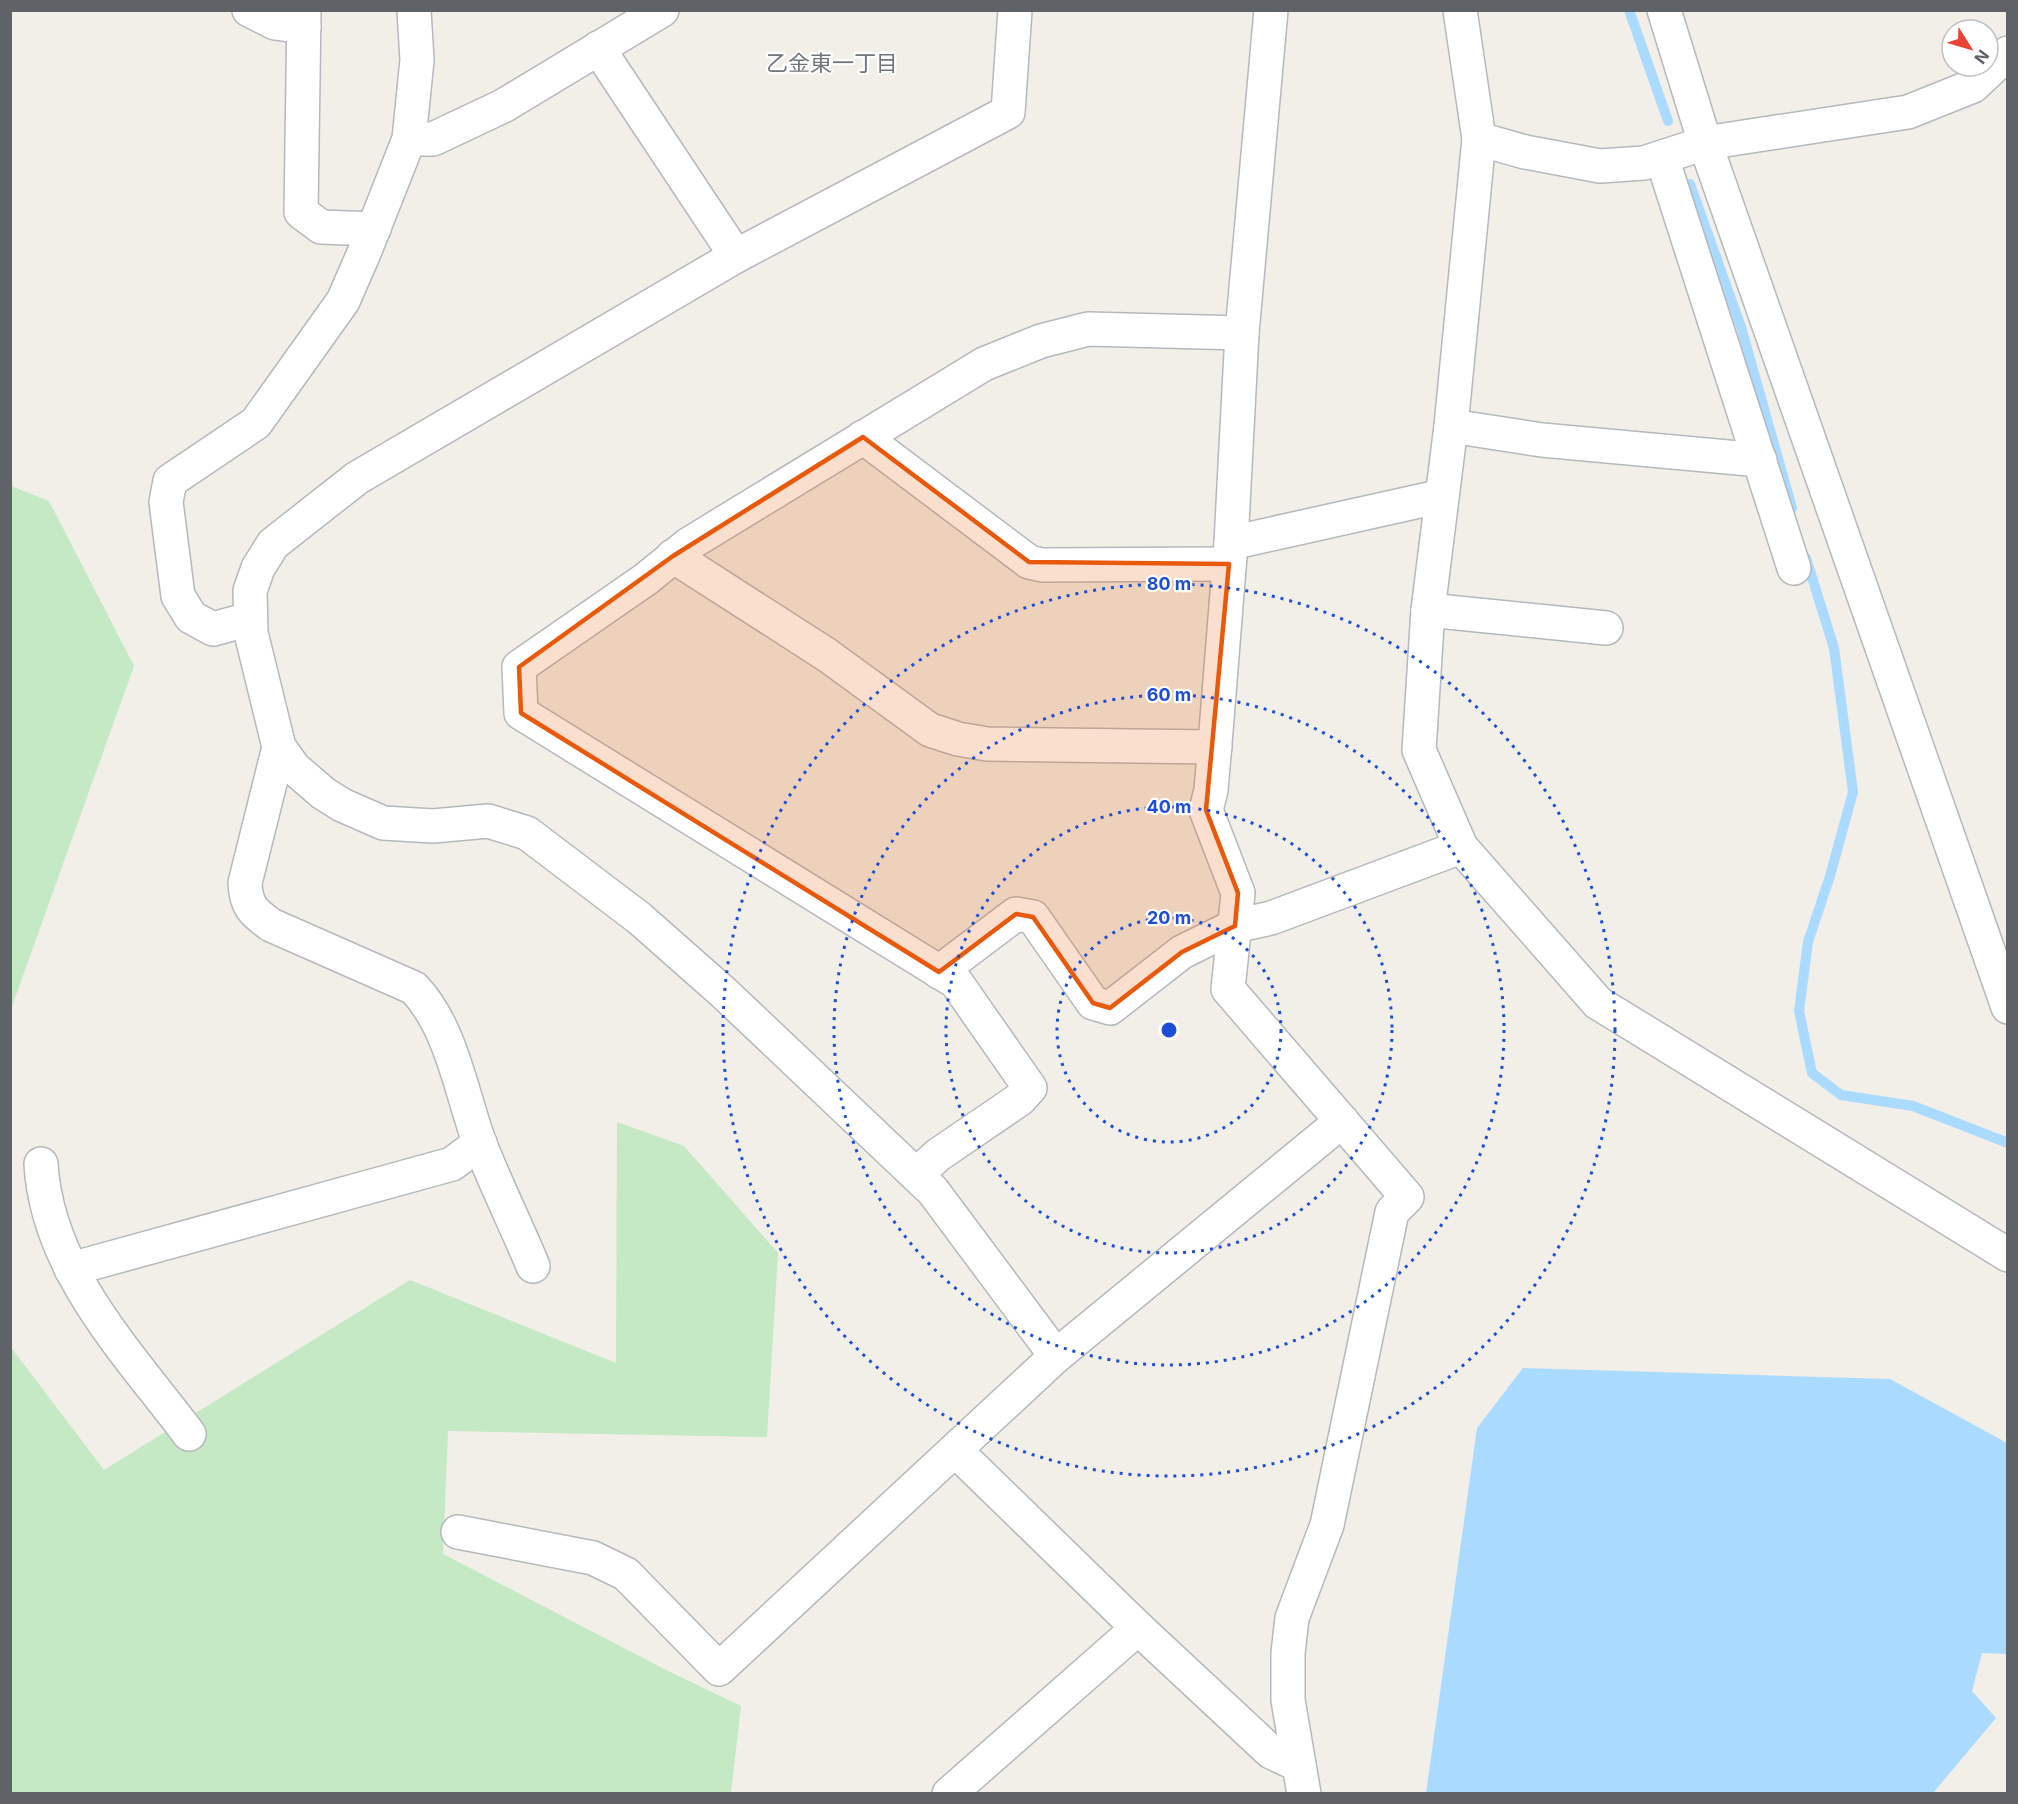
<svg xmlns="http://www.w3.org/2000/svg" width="2018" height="1804" font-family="Inter,'Noto Sans JP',sans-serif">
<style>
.green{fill:#c5e8c5}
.water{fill:#aadaff}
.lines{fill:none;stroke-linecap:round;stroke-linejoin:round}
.stream{stroke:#aadaff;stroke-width:10}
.minor-casing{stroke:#b5b8bc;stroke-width:36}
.minor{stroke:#fff;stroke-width:33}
.marked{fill:#e8590c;fill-opacity:0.2;stroke:#e8590c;stroke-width:4.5;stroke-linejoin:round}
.ring{fill:none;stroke:#1d4ed8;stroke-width:3;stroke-dasharray:3 6}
.labels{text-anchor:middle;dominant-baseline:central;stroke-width:4.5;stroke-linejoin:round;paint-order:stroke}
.neighbourhood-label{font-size:22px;fill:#70757a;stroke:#fff}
.centre{fill:#1d4ed8;stroke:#fff;stroke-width:3}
.ring-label{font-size:18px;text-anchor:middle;font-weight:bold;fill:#1d4ed8;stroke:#fff;stroke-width:4.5;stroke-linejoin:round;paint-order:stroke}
</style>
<rect width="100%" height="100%" fill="#f1efe8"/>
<g class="green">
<polygon points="11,486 49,501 134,666 11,1009"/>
<polygon points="617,1122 684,1146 778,1253 767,1437 448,1431 443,1554 666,1670 741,1706 731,1793 11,1793 10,1346 104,1470 410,1280 616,1363"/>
</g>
<polygon class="water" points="1523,1368 1890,1379 2007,1443 2007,1654 1982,1653 1972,1691 1996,1718 1933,1793 1426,1793 1477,1428"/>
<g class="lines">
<g class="stream">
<polyline points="1629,10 1668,121"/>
<polyline points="1690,184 1741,327 1792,508"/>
<polyline points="1806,558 1834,648 1853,792 1830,876 1808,942 1799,1011 1812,1073 1841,1095 1913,1106 2008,1143"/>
</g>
<defs>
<g id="minor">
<polyline points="249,10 275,23 304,27"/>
<polyline points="304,10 301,212 321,227 374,229"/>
<polyline points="1015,10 1008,112 736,256 357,478 273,544 258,568 250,591 251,633 279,747 294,768 323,793 342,805 383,823 433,826 488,821 527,833 639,918 724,993 933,1191 1056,1356"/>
<polyline points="1271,10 1242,333 1231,543 1216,731 1211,790 1206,810 1238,893 1228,989 1407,1197 1392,1212 1327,1525 1292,1618 1288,1653 1288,1700 1304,1794"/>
<polyline points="1460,10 1479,139 1451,426 1428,610 1419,750 1461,847 1598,1003 2008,1255"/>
<polyline points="1664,10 1705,143 2008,1007"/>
<polyline points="598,48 736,256"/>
<polyline points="409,139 433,139 503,106 662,10"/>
<polyline points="1479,139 1525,152 1600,166 1644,163 1705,143 1908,112 1973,86 2008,53"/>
<polyline points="1662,158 1794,568"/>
<polyline points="1451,426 1542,440 1760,460"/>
<polyline points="863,437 1029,562 1042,565 1229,564"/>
<polyline points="1231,543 1442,496"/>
<polyline points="673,556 827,655 930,730 958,739 987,744 1215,747"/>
<polyline points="1428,610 1606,628"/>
<polyline points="250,619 213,629 191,617 178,596 166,502 170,481 256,423 343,301 364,253 409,139 417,60 414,10"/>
<path d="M279,747L245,883C246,906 253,912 271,925L414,988C452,1028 461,1093 480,1144C496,1185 516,1225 533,1266"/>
<polyline points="939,972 1016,914 1033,917 1093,1003 1110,1008 1182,952 1235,926 1271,918 1461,847"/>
<path d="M41,1164C47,1270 128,1353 189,1434"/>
<polyline points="916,1175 938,1155 1020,1099 1030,1088 956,982 521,713 519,667 646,579 689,544 984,364 1041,341 1088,329 1242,333"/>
<polyline points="71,1269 452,1164 480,1143"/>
<polyline points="955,1450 1138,1628 1271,1752 1299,1765"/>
<polyline points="458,1532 593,1558 626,1574 719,1669 1056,1356 1342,1121"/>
<polyline points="949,1794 1138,1628"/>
</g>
</defs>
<use href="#minor" class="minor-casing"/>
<use href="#minor" class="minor"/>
</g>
<path class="marked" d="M863,437L1029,562L1229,564L1206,810L1238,893L1235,926L1182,952L1110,1008L1093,1003L1033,917L1016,914L939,972L521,713L519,667L673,556Z"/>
<g class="ring">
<circle cx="1169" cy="1030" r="112"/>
<circle cx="1169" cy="1030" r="223"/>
<circle cx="1169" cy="1030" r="335"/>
<circle cx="1169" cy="1030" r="446"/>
</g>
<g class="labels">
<g class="neighbourhood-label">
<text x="832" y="63">乙金東一丁目</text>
</g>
</g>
<circle cx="1169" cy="1030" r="9" class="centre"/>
<g class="ring-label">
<text x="1169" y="590">80 m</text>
<text x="1169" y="701">60 m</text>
<text x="1169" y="813">40 m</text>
<text x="1169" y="924">20 m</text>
</g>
<rect width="2018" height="1804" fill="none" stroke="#5f6368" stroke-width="24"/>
<g transform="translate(1970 48) rotate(127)"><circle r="28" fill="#ffffff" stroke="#bfc1c3" stroke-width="1.5"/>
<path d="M0-4.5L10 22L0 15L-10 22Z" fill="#ea4335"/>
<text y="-9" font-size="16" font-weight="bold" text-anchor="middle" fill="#5f6368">N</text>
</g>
</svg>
